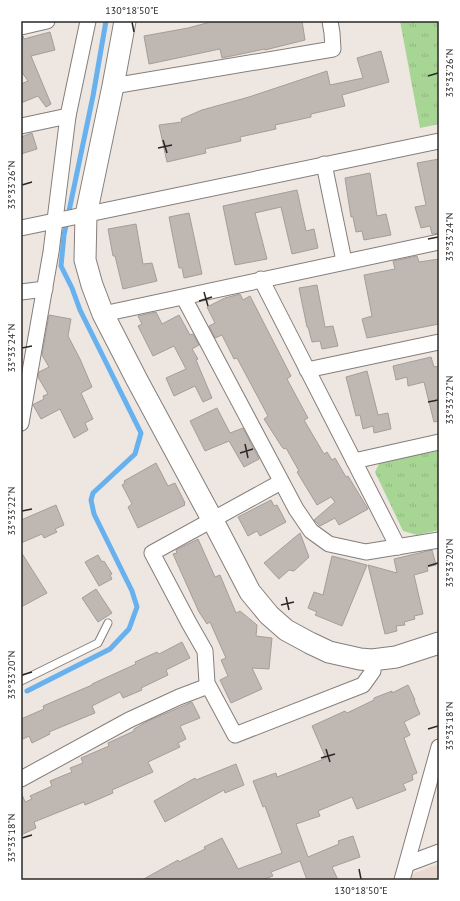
<svg xmlns="http://www.w3.org/2000/svg" width="460" height="901" font-family="'PT Sans',sans-serif">
<style>
.built{fill:#e8d8cf}
.park{fill:url(#park-tufts)}
.lines{fill:none;stroke-linecap:round;stroke-linejoin:round}
.stream{stroke:#66b1ee;stroke-width:5}
.building{fill:#bfb7b2;stroke:#a59d98}
.lane-casing{stroke:#857e7a;stroke-width:9}
.street-casing{stroke:#857e7a;stroke-width:17}
.secondary-casing{stroke:#857e7a;stroke-width:23}
.lane{stroke:#fff;stroke-width:7}
.street{stroke:#fff;stroke-width:15}
.secondary{stroke:#fff;stroke-width:21}
.ticks{fill:none;stroke:#2b2826;stroke-width:1.5}
.neatline{fill:none;stroke:#2b2826;stroke-width:1.5}
.ticks-label{font-size:10px;text-anchor:middle;fill:#2b2826}
</style>
<defs>
<pattern id="park-tufts" width="24" height="20" patternUnits="userSpaceOnUse"><rect width="24" height="20" fill="#a7d594"/><path d="M3 7l-1-3M5 7V3M7 7l1-3M15 17l-1-3M17 17v-4M19 17l1-3" fill="none" stroke="#90b77f"/></pattern>
</defs>
<rect width="100%" height="100%" fill="#eee6e1"/>
<polygon class="built" points="439,864 439,880 409,880 410,875"/>
<g class="park">
<polygon points="400,21 439,21 439,124 420,128"/>
<polygon points="439,449 439,530 417,535 403,531 375,472 380,462"/>
</g>
<g class="lines">
<polyline class="stream" points="27,691 110,649 129,629 137,607 132,591 94,514 91,500 93,493 135,454 141,433 80,310 72,288 61,266 64,235 93,96 106,21"/>
</g>
<g class="building">
<polygon points="214,21 302,21 305,40 265,50 265,49 222,58 220,49 149,64 144,36 188,28"/>
<polygon points="50,32 55,50 31,56 51,104 46,107 38,96 21,103 21,84 28,81 21,71 21,36 23,36 24,39"/>
<polygon points="381,51 389,82 342,95 345,106 311,114 311,117 275,125 276,129 240,137 241,141 205,149 206,153 167,162 159,125 182,122 181,119 202,110 249,97 327,71 330,85 363,78 357,58"/>
<polygon points="32,133 37,149 21,154 21,137"/>
<polygon points="439,159 439,233 432,234 430,226 421,228 415,207 426,205 417,163"/>
<polygon points="370,173 377,216 386,214 391,235 364,240 362,231 356,232 353,217 351,217 345,178"/>
<polygon points="297,190 306,231 314,229 318,248 292,254 281,207 255,213 267,259 235,265 223,206"/>
<polygon points="189,213 202,274 184,278 182,268 179,268 169,217"/>
<polygon points="136,224 143,264 152,263 157,281 123,289 115,256 113,256 108,229"/>
<polygon points="417,256 419,262 439,259 439,324 367,338 362,319 372,316 364,275 395,269 393,261"/>
<polygon points="317,285 325,327 333,326 338,346 322,349 320,341 312,342 308,327 307,327 299,288"/>
<polygon points="240,294 243,300 250,296 291,376 287,379 308,418 304,420 324,454 327,452 332,460 335,458 346,477 348,476 368,509 339,525 335,518 320,526 314,520 335,502 331,497 317,505 297,472 299,471 286,448 284,449 282,447 264,419 268,416 237,358 234,359 222,335 215,338 209,326 215,323 207,307 225,298"/>
<polygon points="156,312 162,324 179,315 190,335 193,334 199,345 192,349 198,359 196,360 212,398 203,402 195,386 174,396 166,378 186,369 174,346 153,356 138,326 142,324 138,316"/>
<polygon points="49,315 71,319 68,336 80,359 92,387 81,393 93,419 85,423 88,430 74,438 60,409 41,419 33,405 34,404 44,399 43,396 48,394 38,377 39,372 49,367 42,355"/>
<polygon points="431,357 434,367 439,366 439,421 434,422 424,382 408,386 407,377 396,380 393,366"/>
<polygon points="367,371 378,415 388,413 391,429 374,433 373,426 363,429 360,415 356,416 346,377"/>
<polygon points="217,408 230,433 243,428 259,459 244,467 229,441 205,451 190,421"/>
<polygon points="156,463 168,486 175,483 185,503 184,504 185,505 138,528 128,507 132,504 122,485 125,483 124,481"/>
<polygon points="271,500 274,506 277,505 286,522 260,536 257,531 248,536 238,517"/>
<polygon points="56,505 64,525 55,529 57,532 44,538 42,534 21,543 21,520"/>
<polygon points="300,533 309,557 294,571 289,570 279,579 264,563"/>
<polygon points="198,539 215,577 220,575 236,613 240,611 257,625 256,636 272,638 269,669 252,668 262,689 231,703 220,680 228,676 221,660 226,658 210,622 207,624 199,612 173,554 177,553 176,550"/>
<polygon points="432,550 436,565 427,567 428,571 414,575 423,614 414,616 415,619 404,622 405,625 396,626 397,631 385,634 368,565 397,573 394,559"/>
<polygon points="21,552 47,593 21,607"/>
<polygon points="98,555 102,562 104,561 112,574 110,575 112,579 99,586 85,562"/>
<polygon points="332,556 367,565 342,626 315,615 317,612 308,608 314,592 323,595"/>
<polygon points="96,589 112,613 98,622 82,598"/>
<polygon points="182,642 190,658 166,670 168,675 141,688 142,690 123,698 120,692 92,706 95,713 49,732 50,734 32,743 29,736 21,740 21,719 44,709 43,706 92,685 92,684 136,664 135,662 157,652 159,654"/>
<polygon points="408,685 415,700 414,700 420,714 404,722 410,735 404,738 417,773 412,775 413,780 403,784 406,790 357,809 352,797 318,811 320,816 296,824 308,857 339,844 338,841 353,836 360,857 332,867 338,880 307,880 300,861 271,872 273,876 261,880 142,880 178,860 179,862 205,849 204,847 222,838 238,869 282,853 265,806 263,807 253,781 276,773 277,777 324,759 323,757 325,756 312,726 345,711 347,713 374,700 374,698 392,691 392,693"/>
<polygon points="192,702 200,718 180,726 186,739 178,743 180,747 148,762 153,772 112,790 113,793 85,805 84,802 34,822 36,828 21,835 21,792 25,802 32,799 30,796 52,786 50,781 72,772 70,768 83,763 81,758 109,746 108,743 134,731 134,729 148,721"/>
<polygon points="236,764 244,785 225,793 224,790 165,822 154,801 195,778 196,780"/>
</g>
<g class="lines">
<defs>
<polyline id="lane" points="21,681 98,643 108,623"/>
<g id="street">
<polyline points="21,27 47,21"/>
<polyline points="113,86 333,49 332,33 330,21"/>
<polyline points="21,126 68,116"/>
<polyline points="324,164 344,261"/>
<polyline points="21,228 439,141"/>
<polyline points="261,279 398,547"/>
<polyline points="21,292 45,289"/>
<polyline points="184,298 296,509 311,531 329,544 366,552 439,540"/>
<polyline points="103,314 439,242"/>
<polyline points="307,370 439,342"/>
<polyline points="21,423 51,252 68,116 88,21"/>
<polyline points="354,461 439,442"/>
<polyline points="281,482 152,553 189,623 205,651 207,683 235,735 363,685 373,671 372,660"/>
<polyline points="21,779 129,720 179,697 208,686"/>
<polyline points="407,864 439,852"/>
<polyline points="402,880 439,747"/>
</g>
<polyline id="secondary" points="125,21 113,86 86,215 85,260 92,285 103,314 137,380 212,519 250,592 269,615 286,630 310,643 329,652 360,659 372,660 396,657 439,643"/>
</defs>
<use href="#lane" class="lane-casing"/>
<use href="#street" class="street-casing"/>
<use href="#secondary" class="secondary-casing"/>
<use href="#lane" class="lane"/>
<use href="#street" class="street"/>
<use href="#secondary" class="secondary"/>
</g>
<path class="ticks" d="M132,22L134,32M428,76L438,73M163,140L167,153M158,148L172,145M22,185L32,182M428,239L438,237M204,292L208,306M199,301L212,297M22,348L32,346M428,402L438,400M245,444L248,458M240,453L253,449M22,511L32,509M428,566L438,563M286,597L289,610M281,605L294,602M22,675L32,672M428,729L438,726M326,749L330,762M321,758L335,754M22,838L32,835M359,869L361,879"/>
<rect width="460" height="901" fill="none" stroke="#ffffff" stroke-width="44"/>
<rect x="22" y="22" width="416" height="857" class="neatline"/>
<g class="ticks-label">
<text x="132" y="14">130°18'50"E</text>
<text transform="translate(449 73) rotate(-90)" y="4">33°33'26"N</text>
<text transform="translate(11 185) rotate(-90)" y="4">33°33'26"N</text>
<text transform="translate(449 237) rotate(-90)" y="4">33°33'24"N</text>
<text transform="translate(11 348) rotate(-90)" y="4">33°33'24"N</text>
<text transform="translate(449 400) rotate(-90)" y="4">33°33'22"N</text>
<text transform="translate(11 511) rotate(-90)" y="4">33°33'22"N</text>
<text transform="translate(449 563) rotate(-90)" y="4">33°33'20"N</text>
<text transform="translate(11 675) rotate(-90)" y="4">33°33'20"N</text>
<text transform="translate(449 726) rotate(-90)" y="4">33°33'18"N</text>
<text transform="translate(11 838) rotate(-90)" y="4">33°33'18"N</text>
<text x="361" y="894">130°18'50"E</text>
</g>
</svg>
